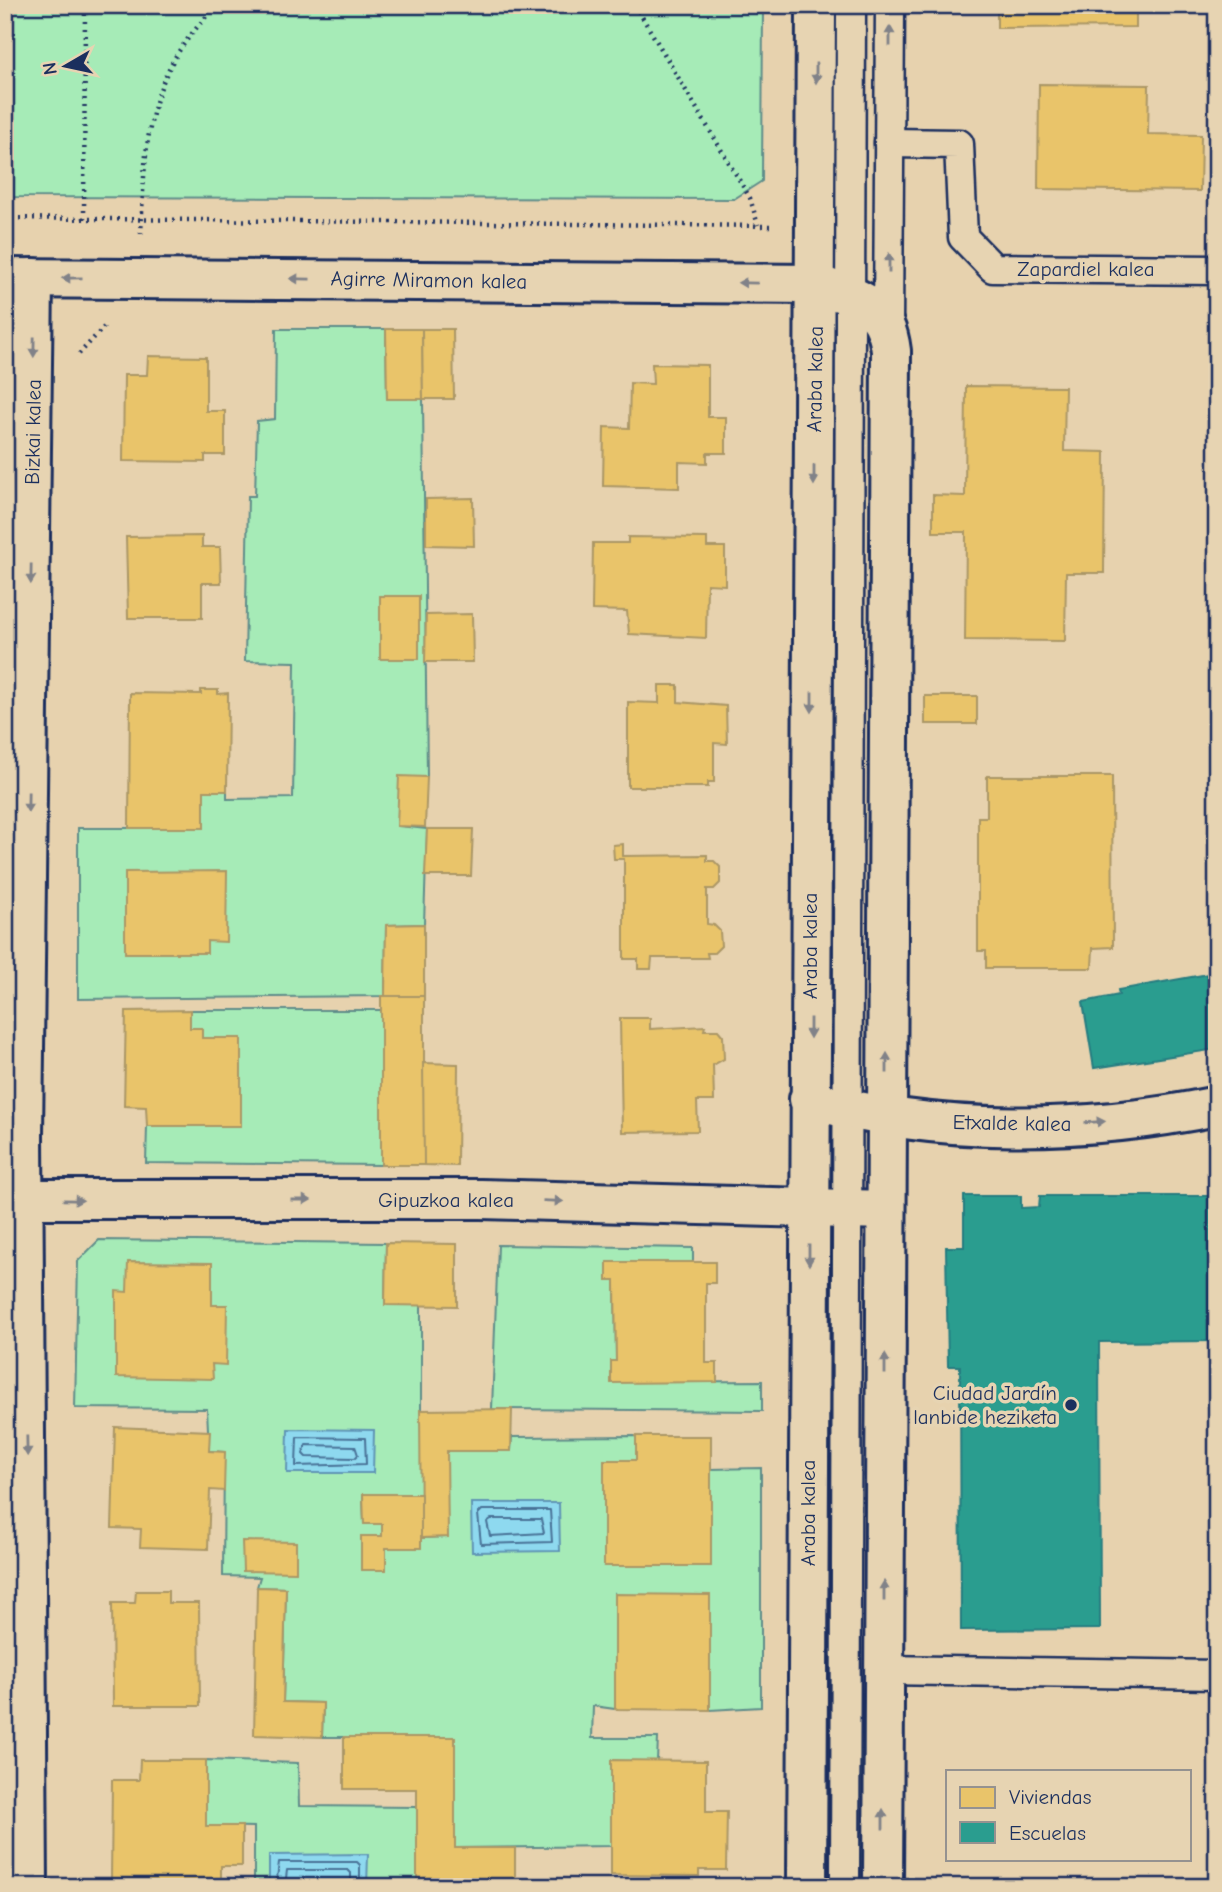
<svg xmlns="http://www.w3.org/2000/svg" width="1222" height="1892" font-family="'Comic Neue',sans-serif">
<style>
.green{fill:#a6ebb7;stroke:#608d8a;stroke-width:2}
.water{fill:#8ed9ef;stroke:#6095b5;stroke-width:2}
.homes{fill:#e9c46a;stroke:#ab9766;stroke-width:2}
.schools{fill:#2a9d8f;stroke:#267c80;stroke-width:2}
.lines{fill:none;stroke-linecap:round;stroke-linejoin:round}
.shore{stroke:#497398;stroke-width:2}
.service-casing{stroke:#1b2f5e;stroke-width:33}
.minor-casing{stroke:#1b2f5e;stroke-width:44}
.tertiary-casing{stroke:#1b2f5e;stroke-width:44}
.path{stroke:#1b2f5e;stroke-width:4.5;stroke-dasharray:2 5;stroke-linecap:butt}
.service{stroke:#e7d4b2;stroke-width:28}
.minor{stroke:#e7d4b2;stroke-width:38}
.tertiary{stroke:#e7d4b2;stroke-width:38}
.oneway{fill:#818288}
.poi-dot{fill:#1b2f5e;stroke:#e7d4b2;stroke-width:2.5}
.labels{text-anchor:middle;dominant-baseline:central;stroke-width:7;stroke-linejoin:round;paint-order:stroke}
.street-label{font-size:21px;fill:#1b2f5e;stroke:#e7d4b2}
.poi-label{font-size:21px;fill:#1b2f5e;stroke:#e7d4b2;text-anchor:end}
</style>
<rect width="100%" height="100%" fill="#e7d2ae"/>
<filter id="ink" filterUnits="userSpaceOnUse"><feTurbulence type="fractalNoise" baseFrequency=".0143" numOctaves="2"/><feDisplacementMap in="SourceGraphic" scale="14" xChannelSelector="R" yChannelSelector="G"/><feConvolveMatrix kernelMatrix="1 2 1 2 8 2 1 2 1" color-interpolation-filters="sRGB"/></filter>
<g filter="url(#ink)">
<g class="green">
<polygon points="5,5 763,5 762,181 734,199 5,197"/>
<polygon points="276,329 386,329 387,399 423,399 427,777 398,826 427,829 424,924 386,925 385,996 78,999 78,828 204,828 204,791 227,791 227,799 293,798 295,662 245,661 248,496 255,496 257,421 275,419"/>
<polygon points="190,1010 382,1010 381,1165 146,1163 147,1126 241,1126 241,1038 202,1038 202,1028 190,1028"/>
<polygon points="99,1240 386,1243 385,1305 421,1305 421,1494 363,1495 364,1524 382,1524 386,1548 421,1548 421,1538 447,1537 447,1451 511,1451 512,1437 636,1436 636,1460 604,1566 711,1566 710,1469 761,1468 761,1707 710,1710 615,1594 615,1709 593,1706 592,1738 658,1738 657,1761 611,1761 611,1846 455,1848 455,1737 322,1737 323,1703 283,1702 286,1588 257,1587 260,1577 223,1576 224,1452 209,1451 207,1409 75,1408 78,1261"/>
<polygon points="498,1245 693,1248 693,1262 607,1262 608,1280 615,1280 616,1361 611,1362 611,1382 762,1381 762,1411 492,1409"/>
<polygon points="206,1760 298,1763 299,1806 417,1807 417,1887 254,1887 254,1827 206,1826"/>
</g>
<g class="water">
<polygon points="288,1429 374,1430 373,1473 287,1473"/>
<polygon points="471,1503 559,1503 560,1551 472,1552"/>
<polygon points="368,1854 367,1887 269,1887 269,1855"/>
</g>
<g class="homes">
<polygon points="997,5 1136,5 1136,27 997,28"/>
<polygon points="1039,84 1149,85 1148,134 1201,135 1200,191 1038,189"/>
<polygon points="386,329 422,329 423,399 387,399"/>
<polygon points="422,329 453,329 454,399 423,399"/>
<polygon points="148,356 206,357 206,411 225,411 225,455 205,455 205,462 123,461 124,375 147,375"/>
<polygon points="652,364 708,365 708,417 726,417 726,453 707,453 707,463 679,462 679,488 603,486 604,427 629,428 630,383 653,384"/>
<polygon points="966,386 1065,387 1064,451 1105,452 1104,573 1066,573 1065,641 965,640 966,532 933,532 933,495 965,496"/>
<polygon points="473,498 474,546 426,545 426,499"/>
<polygon points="202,536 202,547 220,547 221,583 202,583 202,618 128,618 126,537"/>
<polygon points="628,537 707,538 707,547 725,547 725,585 707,584 706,638 629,634 627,611 592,610 593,543 628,543"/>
<rect x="380" y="596" width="39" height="63"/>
<polygon points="472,614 473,662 425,662 426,615"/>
<polygon points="659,685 678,685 678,702 726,706 727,744 714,743 714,782 708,782 708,787 628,787 628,702 659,703"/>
<polygon points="201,690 218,690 218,694 228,693 227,791 204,791 204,828 129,828 130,693 201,694"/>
<rect x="925" y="696" width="52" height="28"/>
<polygon points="399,776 427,777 425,827 397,826"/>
<polygon points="987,776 1112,776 1113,947 1093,948 1092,968 986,968 986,951 978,951 978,817 987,817"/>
<polygon points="427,829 473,829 471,876 425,876"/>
<polygon points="623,844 623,856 707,855 707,861 714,861 720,867 720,883 714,889 707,889 707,924 714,925 720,931 721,946 714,953 707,953 708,958 652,958 651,969 638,969 638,959 624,959 624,859 614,859 613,845"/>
<polygon points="227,871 226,942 207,941 207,953 125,953 125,872"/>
<polygon points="424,924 424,996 385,996 386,925"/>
<rect x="381" y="996" width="43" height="169"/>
<polygon points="190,1010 190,1028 202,1028 202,1038 241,1038 241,1126 147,1126 146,1107 124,1106 126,1011"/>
<polygon points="620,1018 650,1018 650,1029 705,1026 704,1030 718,1030 723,1036 724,1059 713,1065 714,1101 697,1101 698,1131 622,1132"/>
<polygon points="423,1063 458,1064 457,1166 424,1165"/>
<polygon points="386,1243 457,1244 457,1306 385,1305"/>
<polygon points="128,1262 212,1263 212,1305 227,1305 226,1365 212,1364 213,1379 116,1377 116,1291 127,1292"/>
<polygon points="607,1262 715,1262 715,1283 706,1283 706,1363 717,1363 717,1382 611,1383 611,1361 616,1361 615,1280 607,1280"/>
<polygon points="512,1409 511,1451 447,1451 448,1537 421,1538 420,1410"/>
<polygon points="115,1427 210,1431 209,1451 225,1452 224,1491 210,1490 208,1549 140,1547 141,1529 112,1528"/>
<polygon points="636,1436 711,1436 711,1566 604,1566 604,1460 636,1460"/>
<polygon points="363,1494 421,1494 421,1548 386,1548 386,1570 361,1570 361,1536 382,1536 382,1524 364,1524"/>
<polygon points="242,1541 296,1542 296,1572 243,1571"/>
<polygon points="257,1587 286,1588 283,1702 323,1703 322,1737 254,1735"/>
<polygon points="136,1591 168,1591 168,1603 199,1603 200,1706 113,1706 112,1603 135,1603"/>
<polygon points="615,1594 710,1595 710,1710 615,1709"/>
<polygon points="344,1737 455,1737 455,1848 515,1848 515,1887 417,1887 417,1789 344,1789"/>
<polygon points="140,1760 206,1760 206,1826 242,1826 242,1866 221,1866 221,1887 134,1887 134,1881 111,1881 112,1780 139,1780"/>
<polygon points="611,1760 706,1761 706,1812 727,1812 726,1870 699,1870 699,1876 611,1875"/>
</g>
<g class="schools">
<polygon points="1214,973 1217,1049 1094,1068 1083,1002 1119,995 1118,990"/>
<polygon points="964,1196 1021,1196 1021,1208 1039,1207 1040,1196 1217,1196 1217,1341 1099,1342 1100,1629 961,1630 960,1366 948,1366 946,1247 964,1247"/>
</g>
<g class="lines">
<g class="shore">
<polygon points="297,1437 365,1438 366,1464 296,1466"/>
<polygon points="306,1445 355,1446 358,1455 355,1458 306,1457 303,1454"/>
<polygon points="482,1510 550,1510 552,1542 481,1544 478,1514"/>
<polygon points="491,1519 541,1519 544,1533 490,1536 487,1522"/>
<polyline points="276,1887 279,1862 357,1862 360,1865 360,1887"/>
<polyline points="285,1887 287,1870 348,1870 351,1873 351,1887"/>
</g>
<defs>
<g id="service">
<polyline points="889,143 959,144 963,237 993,268 1217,270"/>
<polyline points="888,332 890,5"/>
<polyline points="883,1670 1217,1675"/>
<polyline points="845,1887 851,5"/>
</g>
<g id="minor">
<polyline points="5,278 816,284"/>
<path d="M809,1099C938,1136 1086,1133 1217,1106"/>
<polyline points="5,1199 481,1199 886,1210"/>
<polyline points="28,1887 23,1136 33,278"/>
</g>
<g id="tertiary">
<path d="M816,284C858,299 885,301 891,351L883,1887"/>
<polyline points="807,1887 816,5"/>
</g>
</defs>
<use href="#service" class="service-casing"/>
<use href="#minor" class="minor-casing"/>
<use href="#tertiary" class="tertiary-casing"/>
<g class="path">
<polyline points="635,5 750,198 758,225"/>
<polyline points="5,218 770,226"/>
<polyline points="84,219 85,5"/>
<path d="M141,234C144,175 144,113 173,61C184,41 201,23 216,5"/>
<polyline points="79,354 104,327"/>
</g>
<use href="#service" class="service"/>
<use href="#minor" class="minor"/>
<use href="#tertiary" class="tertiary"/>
</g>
<defs><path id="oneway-solid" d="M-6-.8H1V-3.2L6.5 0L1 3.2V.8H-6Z" transform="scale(1.75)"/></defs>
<g class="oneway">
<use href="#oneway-solid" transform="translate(890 36) rotate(-90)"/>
<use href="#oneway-solid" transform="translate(816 73) rotate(90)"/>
<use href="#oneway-solid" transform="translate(889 263) rotate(-90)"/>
<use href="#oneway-solid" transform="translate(72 278) rotate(179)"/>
<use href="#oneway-solid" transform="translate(300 279) rotate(-179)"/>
<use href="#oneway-solid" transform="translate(748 283) rotate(-179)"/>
<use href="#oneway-solid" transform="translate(34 347) rotate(91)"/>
<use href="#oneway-solid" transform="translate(814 475) rotate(90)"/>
<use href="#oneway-solid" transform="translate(31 574) rotate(91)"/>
<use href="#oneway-solid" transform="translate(812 702) rotate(90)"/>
<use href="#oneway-solid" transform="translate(28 802) rotate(91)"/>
<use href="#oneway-solid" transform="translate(810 1028) rotate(90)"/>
<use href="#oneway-solid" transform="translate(887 1063) rotate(-90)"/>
<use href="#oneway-solid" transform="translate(1095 1122) rotate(-4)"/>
<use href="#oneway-solid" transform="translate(73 1200) rotate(1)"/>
<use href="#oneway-solid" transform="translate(301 1200)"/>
<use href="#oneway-solid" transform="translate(553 1201) rotate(2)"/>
<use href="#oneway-solid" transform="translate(809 1255) rotate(90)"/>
<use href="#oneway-solid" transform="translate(885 1364) rotate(-90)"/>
<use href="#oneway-solid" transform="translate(27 1446) rotate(89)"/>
<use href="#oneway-solid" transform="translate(884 1591) rotate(-90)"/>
<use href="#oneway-solid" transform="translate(883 1819) rotate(-90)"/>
</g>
</g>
<circle class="poi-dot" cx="1071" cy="1405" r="7"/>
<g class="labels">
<g class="street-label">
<text x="1086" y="269">Zapardiel kalea</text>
<text transform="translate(429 280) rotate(1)">Agirre Miramon kalea</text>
<text transform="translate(815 379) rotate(-89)">Araba kalea</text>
<text transform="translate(33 432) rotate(-89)">Bizkai kalea</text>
<text transform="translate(810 946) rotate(-90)">Araba kalea</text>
<text transform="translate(1012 1123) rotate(1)">Etxalde kalea</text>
<text x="446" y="1200">Gipuzkoa kalea</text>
<text transform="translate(808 1513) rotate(-90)">Araba kalea</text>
</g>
<g class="poi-label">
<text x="1057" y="1393">Ciudad Jardín<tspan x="1057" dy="24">lanbide heziketa</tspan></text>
</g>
</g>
<rect width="1222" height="1892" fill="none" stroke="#e7d4b2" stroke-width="28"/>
<rect x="14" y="14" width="1194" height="1864" fill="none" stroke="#1b2f5e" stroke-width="2.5" filter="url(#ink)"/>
<rect x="946" y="1770" width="245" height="91" fill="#e7d4b2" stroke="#959290" stroke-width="2"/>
<rect x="960" y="1787" width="35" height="21" fill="#e9c46a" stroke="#959290" stroke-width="2"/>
<text x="1009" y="1804" font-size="21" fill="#1b2f5e">Viviendas</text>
<rect x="960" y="1822" width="35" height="21" fill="#2a9d8f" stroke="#959290" stroke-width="2"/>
<text x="1009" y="1840" font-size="21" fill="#1b2f5e">Escuelas</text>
<g transform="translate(66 66) rotate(261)" stroke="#e7d4b2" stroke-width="5" paint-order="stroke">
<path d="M0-5L12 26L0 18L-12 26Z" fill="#1b2f5e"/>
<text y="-10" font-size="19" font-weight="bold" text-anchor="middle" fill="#1b2f5e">N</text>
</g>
</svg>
